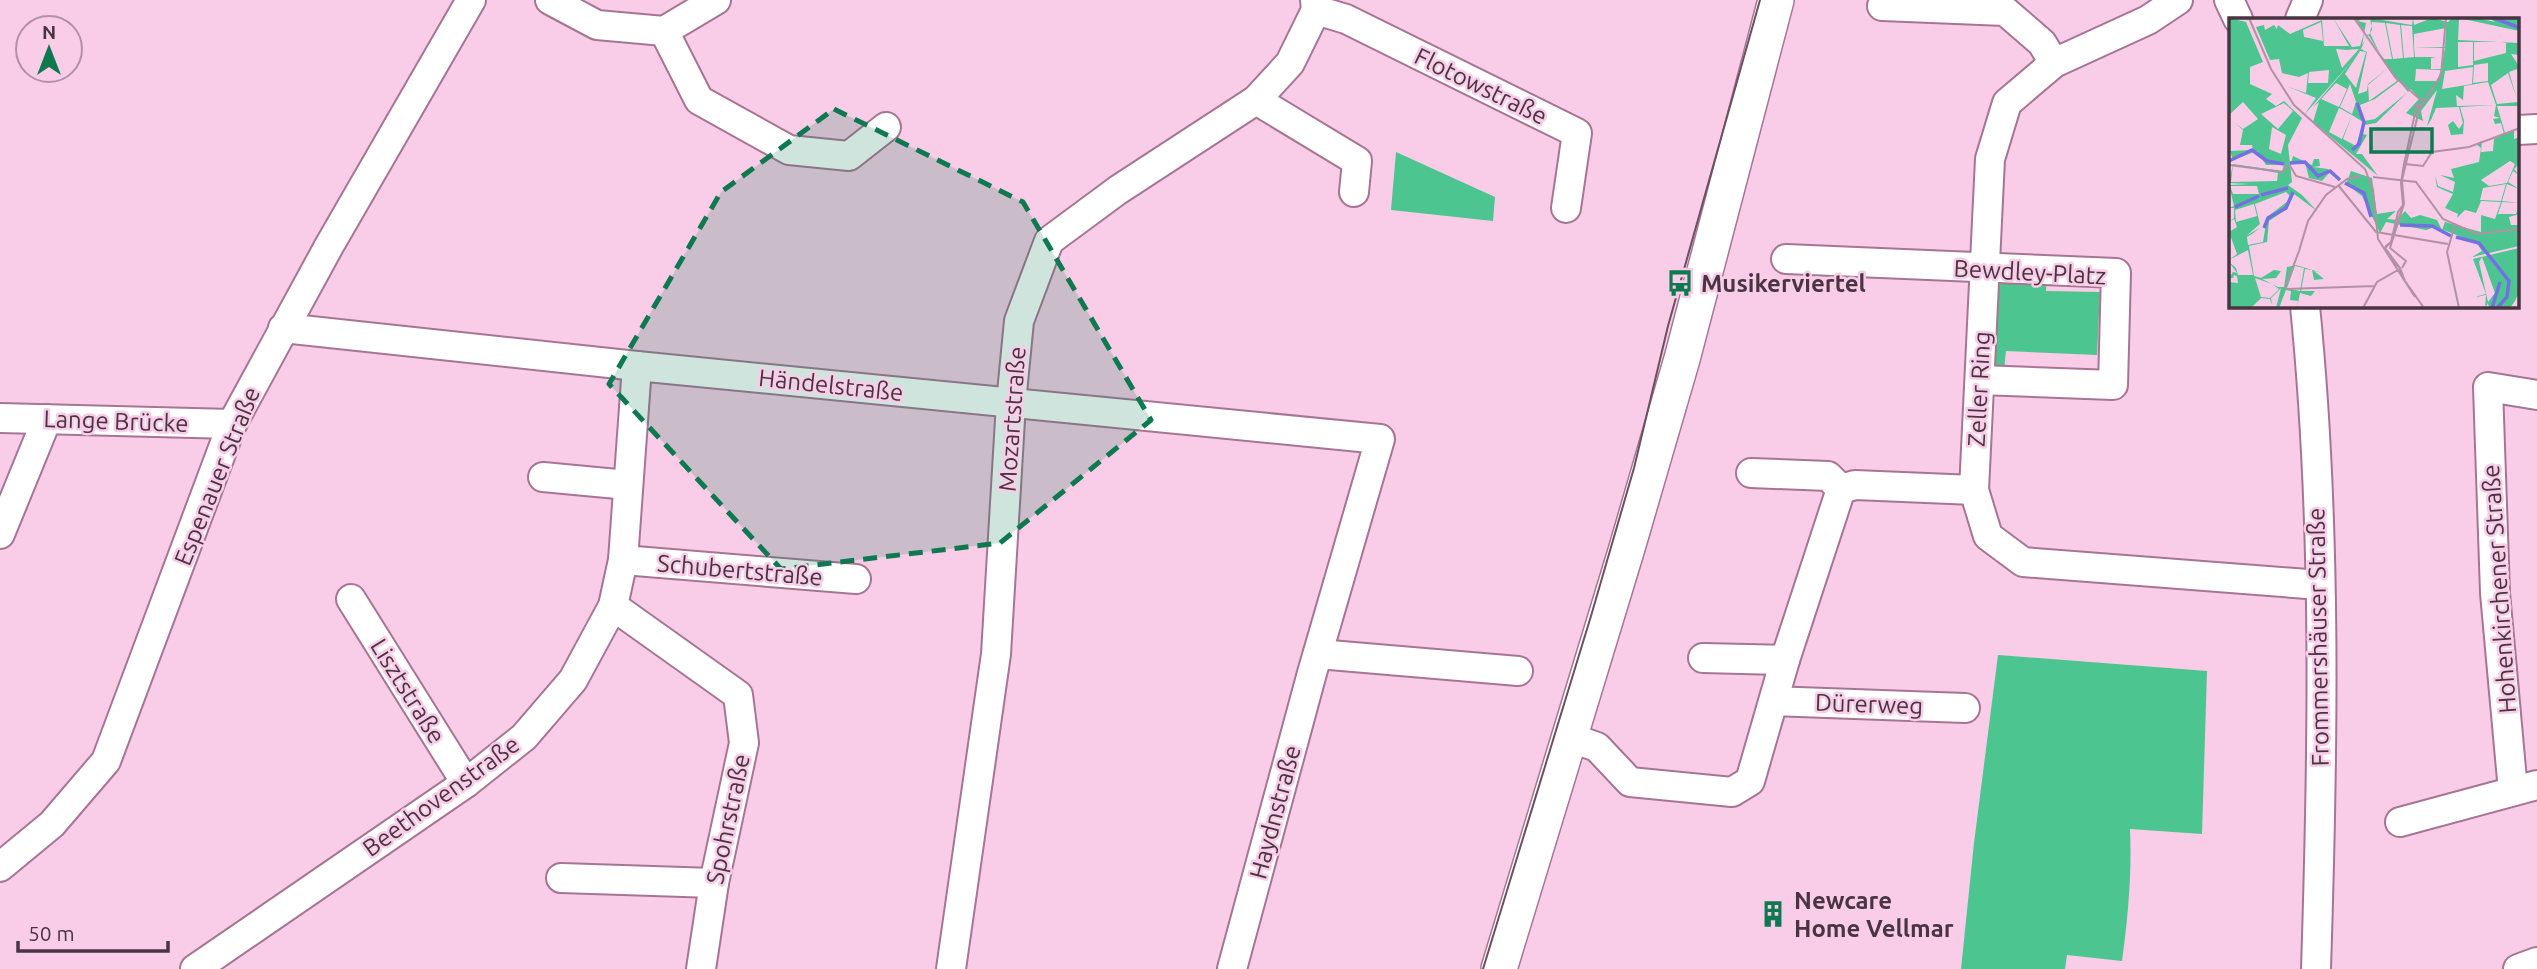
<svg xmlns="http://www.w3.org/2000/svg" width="2537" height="969" font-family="Ubuntu,sans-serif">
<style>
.green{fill:#4dc591}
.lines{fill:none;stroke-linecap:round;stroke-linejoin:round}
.minor-casing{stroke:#a77594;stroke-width:32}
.major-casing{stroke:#a77594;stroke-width:38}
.minor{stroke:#fff;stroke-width:28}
.major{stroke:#fff;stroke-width:35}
.tram{stroke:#6a5160;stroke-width:2}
.marked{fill:#0e7851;fill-opacity:0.2;stroke:#0e7851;stroke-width:5;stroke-dasharray:14 9;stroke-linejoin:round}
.labels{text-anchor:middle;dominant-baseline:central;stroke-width:5;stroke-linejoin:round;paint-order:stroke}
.street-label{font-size:24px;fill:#493441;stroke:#f9cde8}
.poi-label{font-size:24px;font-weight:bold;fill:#493441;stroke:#f9cde8;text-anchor:start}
.inset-river{fill:none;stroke:#7470e1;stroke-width:3.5}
.inset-road{fill:none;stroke:#b390a5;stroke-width:2}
.view{fill:#0e7851;fill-opacity:0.15;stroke:#0e7851;stroke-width:3.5}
.inset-edge{fill:none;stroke:#493441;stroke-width:3.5}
</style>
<rect width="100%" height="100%" fill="#f9cde8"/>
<g class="green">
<polygon points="1396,152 1495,197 1493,221 1391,210"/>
<polygon points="1993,269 2047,271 2046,291 2100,292 2097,355 2006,351 2004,370 1999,370 1990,360"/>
<path d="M1998,655L2207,671L2202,834L2130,829C2132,874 2128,917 2122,961L2067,955L2065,969H1961L1974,843Z"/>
</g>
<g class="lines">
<defs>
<g id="minor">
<polyline points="550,0 597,25 664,31 716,0"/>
<polyline points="2178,0 2148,20 2054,63 2007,103 1990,159 1974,490 1988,536 2023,562 2320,585"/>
<polyline points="2229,0 2238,19"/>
<polyline points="1882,6 2005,11 2042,43 2054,63"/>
<polyline points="1316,10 1346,19 1577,133 1566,208"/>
<polyline points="2300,19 2308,0"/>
<polyline points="664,31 699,100 789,150 849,156 886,127"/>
<polyline points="1256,100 1357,161 1354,192"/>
<polyline points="2518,130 2537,129"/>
<polyline points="1786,259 2116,273 2113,385 1980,380"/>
<path d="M2305,306C2327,525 2323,750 2316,969"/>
<polyline points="283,328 637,366 1380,439 1312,673 1232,969"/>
<polyline points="0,418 232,424"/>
<polyline points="1751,473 1828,476 1841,489"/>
<polyline points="543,477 628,485"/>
<polyline points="0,534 47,419"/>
<polyline points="623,560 856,579"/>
<polyline points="351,599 466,783"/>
<polyline points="613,606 738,695 744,743 714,883 701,969"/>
<polyline points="1318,654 1518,671"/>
<polyline points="1703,658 1785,660"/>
<polyline points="1774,701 1965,708"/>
<polyline points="1569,737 1597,747 1630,782 1732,792 1750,781 1785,660 1841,489 1855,485 1974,490"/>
<polyline points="2513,791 2495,593 2488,387 2537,395"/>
<polyline points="2400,822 2537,785"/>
<polyline points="0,867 52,824 106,761 232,424 329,246 471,0"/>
<polyline points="561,878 714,883"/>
<polyline points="195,969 466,783 524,737 573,680 613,606 623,560 637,366"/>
<polyline points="951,969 996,654 1011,403 1019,321 1049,241 1118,190 1256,100 1290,63 1316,10 1315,0"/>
<polyline points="2518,969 2537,962"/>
</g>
<polyline id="major" points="1499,969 1627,548 1682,359 1776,0"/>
</defs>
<use href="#minor" class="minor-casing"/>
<use href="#major" class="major-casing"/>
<use href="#minor" class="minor"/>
<use href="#major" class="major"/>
<polyline class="tram" points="1483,969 1591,616 1634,468 1668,326 1760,0"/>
</g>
<path class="marked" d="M834,109L1023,202L1151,420L1000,543L781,569L609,384L721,192Z"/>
<defs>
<symbol id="bus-bare" viewBox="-9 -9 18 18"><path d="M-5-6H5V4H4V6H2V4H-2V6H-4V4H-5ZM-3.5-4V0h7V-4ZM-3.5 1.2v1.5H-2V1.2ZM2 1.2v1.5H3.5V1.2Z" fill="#0e7851" stroke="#f9cde8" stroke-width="2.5" paint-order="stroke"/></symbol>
<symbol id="building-bare" viewBox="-9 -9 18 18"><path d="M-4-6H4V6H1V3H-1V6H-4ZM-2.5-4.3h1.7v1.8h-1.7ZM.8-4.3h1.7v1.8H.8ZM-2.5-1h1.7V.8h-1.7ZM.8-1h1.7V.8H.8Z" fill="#0e7851" stroke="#f9cde8" stroke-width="2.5" paint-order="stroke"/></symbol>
</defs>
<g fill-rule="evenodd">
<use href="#bus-bare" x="1661" y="264" width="38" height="38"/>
<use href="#building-bare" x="1754" y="895" width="38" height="38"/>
</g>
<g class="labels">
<g class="street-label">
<text transform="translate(1481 86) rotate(26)">Flotowstraße</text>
<text transform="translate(2030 272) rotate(3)">Bewdley-Platz</text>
<text transform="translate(831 385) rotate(6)">Händelstraße</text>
<text transform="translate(1979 389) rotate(-87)">Zeller Ring</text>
<text transform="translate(1012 419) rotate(-86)">Mozartstraße</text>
<text transform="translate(116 421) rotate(2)">Lange Brücke</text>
<text transform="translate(217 476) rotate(-68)">Espenauer Straße</text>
<text transform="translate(740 570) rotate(5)">Schubertstraße</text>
<text transform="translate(2499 589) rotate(-94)">Hohenkirchener Straße</text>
<text transform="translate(2318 637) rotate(-91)">Frommershäuser Straße</text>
<text transform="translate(408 691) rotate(58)">Lisztstraße</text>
<text transform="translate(1869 704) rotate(2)">Dürerweg</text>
<text transform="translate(441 796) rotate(-36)">Beethovenstraße</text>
<text transform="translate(1275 812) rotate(-75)">Haydnstraße</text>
<text transform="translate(728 819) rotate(-78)">Spohrstraße</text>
</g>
<g class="poi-label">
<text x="1701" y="283">Musikerviertel</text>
<text x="1794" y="900">Newcare<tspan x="1794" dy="28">Home Vellmar</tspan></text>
</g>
</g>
<g transform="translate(2229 18)">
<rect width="290" height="290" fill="#f9cde8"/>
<path d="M0,0L17,4L34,44L21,49V66L43,76L37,81L47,88L55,83L73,100L59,127L63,164L59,167L73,177L88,193L65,176L58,191L40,203L38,224L20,228L25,258L32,260L45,252L52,253L47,260L33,261L49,269H55L58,249L67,247L93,255L85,253L95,261L85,262L83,252L76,251L72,273H86L82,278L71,275L68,290L69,283L61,282L62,273L57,272L50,290H55H47L52,270L42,280L43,287L41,281L32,280L22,290H0V264L9,265L8,258L5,257L4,260H0L4,254L8,255L0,244L7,250L9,257H24L19,232L0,242L8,236L0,214L8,209L5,201L0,204L5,200V190H0L5,188L0,167L20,166L0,165L4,146L53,153L55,147H37L28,133L4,142L1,133L24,132L23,127H11L14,112L6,105L14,111L29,101L14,84L0,97ZM55,85L64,93L49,111L32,96ZM43,109L57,117L52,136L40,131ZM4,147L49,155L48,163L2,164ZM1,168H28L30,176H4ZM57,174L63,180L38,199L34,224L19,227L18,219L23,216L32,209L17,218L31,206L26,186ZM25,186L28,198L7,204L6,192ZM66,248L75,250L71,273L58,270ZM26,260L43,266L50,271L41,280L32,279ZM104,0L123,29L131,28L135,15L127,1L132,0H135L129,3L137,5L133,27L143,12L141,0L183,7L184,0L185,7L203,0L219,4L223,0H249L266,4L260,0H290V13L230,0L229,22L290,25V37L282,36L290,48V60L288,51L280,54L290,88H268L276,115L285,112V121L290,119V146L285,151L290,157L284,153L279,164L290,171L278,166L273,183L290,185L273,184L269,196H287L290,187V196L280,199L282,207H290V228L243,239L253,233L247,224L206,209L197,212L157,204L151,215L133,178L117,166L122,153L143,160L148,196L167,193L158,201L168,202L176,193L182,200L191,197L208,202L213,212L216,204L252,214V197L266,201L272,184L252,183L247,195L236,192L228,200L229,196L216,190L224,176L208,169L206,157L209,168L224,174L226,164L211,157L225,160L222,151L250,144L252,130L247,126L253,123L252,134L264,133L265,121L275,116L272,105L266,106L264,101L271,100L265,98L267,87L231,89L235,103L234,116L222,117L219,107L224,103L230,111L234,105L230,89L207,90L202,102L198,108L208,72L192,93L194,103L177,95L190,81L182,71L147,105L135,107L134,116L138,117L127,136H133L149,158L84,104L90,84L84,89L125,41L75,97L87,80L57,68L77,75L79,55L70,59L53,55L50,41L41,42L27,9L35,7L36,12L45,7L48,11L49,7L61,16L93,2L95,28H120ZM92,4L94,23L75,19L74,12ZM143,4L156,5L163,41H155L150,34L141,15ZM157,5L171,7L174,40L164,41ZM172,7L183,8L185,39L175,40ZM217,10L216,29H185V16ZM139,16L159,50L139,66L138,73L129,76L138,34L132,31ZM229,24H244V47L229,49ZM245,24H277V35L245,43ZM185,29L216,30L212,51H202V40L207,39H186ZM107,31L117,32L130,31L113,50ZM131,33L137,34L127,70L116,56ZM259,45V63L244,65L245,47ZM244,49L243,66L213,71L216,53ZM159,50L168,63L140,83L139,67ZM187,51L212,52L208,63H186ZM100,52L99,65H79L80,54ZM279,55L289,84L268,86L262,67ZM170,63L179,74L146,101L135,103L131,87L146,81ZM259,64L267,87L228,88L227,77L234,82L235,68ZM107,65L118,71L110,89L92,81ZM121,66L127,84L123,96L111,89ZM110,90L123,97L113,121L100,114ZM123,97L134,104L127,128L114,121ZM281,143L286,146L278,165L260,168L252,162ZM277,166L272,183L251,182L254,170ZM64,138L83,147L85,141H90L91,148L84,149L99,151L100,155L93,163L80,160L76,145H62ZM290,230V274L286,283L281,290H260L259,285L256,290L257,277L246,279L257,276L244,241ZM253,239L266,275L259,284L250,244Z" fill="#4dc591" fill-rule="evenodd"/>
<path class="inset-river" d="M265,0L291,10M123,132L130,126L135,104L128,85M0,143L23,132L38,143L55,146M61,145L76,144L89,158L101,153L111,162M116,165L135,175L142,199M32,177L59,170M6,189L30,178M171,207L203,208L222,218M35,210L39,200L57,190L64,174M227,219L250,225L280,263L278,279L268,290M263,290L271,264"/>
<path class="inset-road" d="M20,0L42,51L65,87L136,151L144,172L149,221L186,279M125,0L166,59L194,84M60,146L67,158L106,169M176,146L194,148L203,134L240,129L291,110M0,147L54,154L58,146M144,159L187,164L214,201L248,216L291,211M173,162L190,92L212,57L217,0M109,167L147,214L219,226M226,207L218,234L230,290M70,233L79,203L97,177L118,161L132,158M173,250L177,243L161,230L175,186L173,163M56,270L70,233M57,271L146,268M134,290L148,264L169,252M195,290L176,263L170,249L163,242L157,232L156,230L157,228L162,224L169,194L174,187L172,165L175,146L188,86L191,89L172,164L174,187L162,224L156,230L171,250L176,263L195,290"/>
<path class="view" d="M142,111H203V134H142Z"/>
<rect width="290" height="290" class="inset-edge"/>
</g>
<g transform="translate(49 49)"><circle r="33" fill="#f9cde8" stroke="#b390a5" stroke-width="2"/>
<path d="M0-5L12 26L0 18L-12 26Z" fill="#0e7851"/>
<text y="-10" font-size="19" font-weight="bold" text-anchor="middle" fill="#493441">N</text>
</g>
<path d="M18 941v10h150v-10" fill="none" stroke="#493441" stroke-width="3.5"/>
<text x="28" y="941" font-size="21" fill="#493441" stroke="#f9cde8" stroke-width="5" paint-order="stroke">50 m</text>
</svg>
